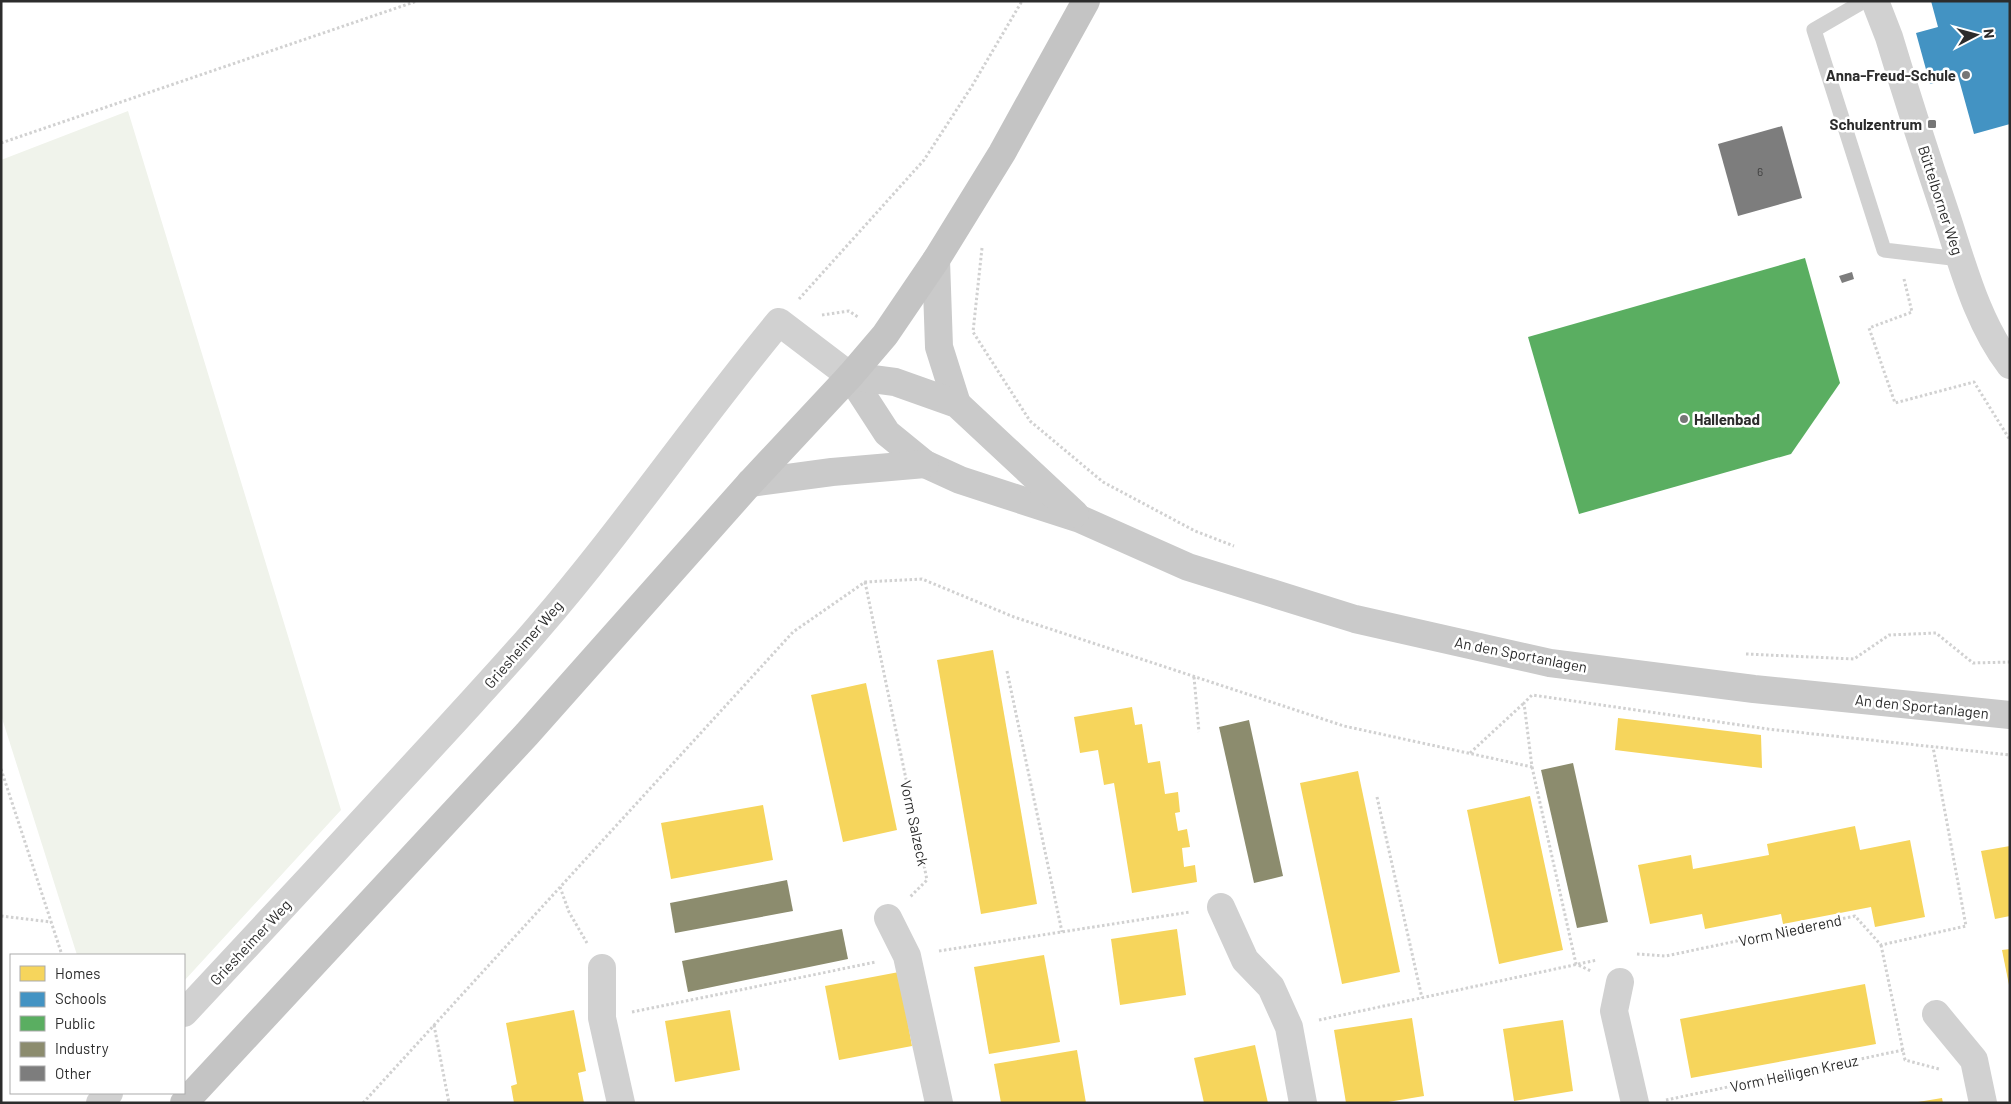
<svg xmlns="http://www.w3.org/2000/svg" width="2011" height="1104" font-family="Barlow,sans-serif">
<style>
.green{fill:#f0f3eb}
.homes{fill:#f6d55c}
.schools{fill:#4393c3}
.public{fill:#5aae61}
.industry{fill:#8c8c6e}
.building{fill:#7d7d7d}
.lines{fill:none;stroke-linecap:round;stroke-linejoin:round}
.path{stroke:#d1d1d1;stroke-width:3;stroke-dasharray:2.5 2.5;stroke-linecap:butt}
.lane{stroke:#d1d1d1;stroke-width:15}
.street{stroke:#d1d1d1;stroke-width:28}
.secondary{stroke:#cacaca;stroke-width:28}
.primary{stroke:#c4c4c4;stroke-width:28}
.poi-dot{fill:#767676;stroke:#fff;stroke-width:2}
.labels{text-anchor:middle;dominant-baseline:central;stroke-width:5;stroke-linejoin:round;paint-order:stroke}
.number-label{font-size:12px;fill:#404040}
.poi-label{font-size:15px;font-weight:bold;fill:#2c2c2c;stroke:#fff;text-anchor:end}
.street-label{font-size:15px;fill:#2c2c2c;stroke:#fff}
</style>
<rect width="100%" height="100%" fill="#fff"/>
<polygon class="green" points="128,111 341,810 184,981 184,955 77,955 1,715 1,160"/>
<g class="homes">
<polygon points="993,650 1037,904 981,914 937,660"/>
<polygon points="866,683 897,830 843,842 811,695"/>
<polygon points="1132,707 1135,725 1142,724 1148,763 1160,761 1165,794 1178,792 1180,812 1175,813 1178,831 1187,829 1190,847 1182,848 1184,867 1195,865 1197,882 1132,893 1114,783 1104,785 1098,750 1080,753 1074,717"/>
<polygon points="1618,718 1761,735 1762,768 1615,750"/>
<polygon points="1358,771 1400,972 1342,984 1300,783"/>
<polygon points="1530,796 1563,950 1499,964 1467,810"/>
<polygon points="763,805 773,860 671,879 661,823"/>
<polygon points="1855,826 1860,850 1910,840 1925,917 1875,927 1871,907 1783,924 1781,914 1705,929 1702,914 1650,924 1638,865 1691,855 1693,869 1769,855 1767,844"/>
<polygon points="2010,846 2010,916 1995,919 1981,851"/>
<polygon points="1177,929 1186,995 1120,1005 1111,939"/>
<polygon points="2010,949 2010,985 2009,985 2002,950"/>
<polygon points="1044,955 1060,1042 989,1054 974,967"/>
<polygon points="899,972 912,1046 839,1060 825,986"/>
<polygon points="1865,984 1876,1044 1691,1078 1680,1019"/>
<polygon points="574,1010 586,1071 578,1073 584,1103 514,1103 511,1086 517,1084 506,1023"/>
<polygon points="730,1010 740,1070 675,1082 665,1021"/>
<polygon points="1412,1018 1424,1096 1382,1103 1346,1103 1334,1030"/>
<polygon points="1563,1020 1573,1091 1514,1101 1503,1029"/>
<polygon points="1255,1045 1268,1103 1204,1103 1194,1058"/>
<polygon points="1077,1050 1086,1103 1001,1103 994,1064"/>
<polygon points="1942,1098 1943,1103 1918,1103 1918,1102"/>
</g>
<polygon class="schools" points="1931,1 2010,1 2010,124 1974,134 1958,76 1930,84 1916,33 1938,27"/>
<polygon class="public" points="1805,258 1840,383 1791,454 1579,514 1528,337"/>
<g class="industry">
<polygon points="1249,720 1283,876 1254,883 1219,727"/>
<polygon points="1573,763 1608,922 1577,928 1541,770"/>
<polygon points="787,880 793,911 675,933 670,903"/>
<polygon points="842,929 848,959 688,992 682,961"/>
</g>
<g class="building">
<polygon points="1782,126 1802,198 1738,216 1718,144"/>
<polygon points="1852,272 1854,279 1842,283 1839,276"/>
</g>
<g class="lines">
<g class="path">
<polyline points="1,143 417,1"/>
<polyline points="982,248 973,332 1030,421 1103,482 1195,531 1234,546"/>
<polyline points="1904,279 1912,312 1869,328 1895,403 1974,382 2010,440"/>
<polyline points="799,299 924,160 972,86 1022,1"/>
<polyline points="822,315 849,311 858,317"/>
<polyline points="865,582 927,880 910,897"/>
<polyline points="1746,654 1854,659 1889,635 1936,633 1973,663 2010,662"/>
<polyline points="1007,671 1062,932"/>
<polyline points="1194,677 1199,732"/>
<polyline points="1470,753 1524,703"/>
<polyline points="1532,767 1576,964 1591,971"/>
<polyline points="1,769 62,955"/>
<polyline points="1377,797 1422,998"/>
<polyline points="560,887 569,912 587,943"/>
<polyline points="1,916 51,922"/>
<polyline points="1881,945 1905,1060 1939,1069"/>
<polyline points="939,951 1190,912"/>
<polyline points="1637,954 1666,956 1855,916 1881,945 1966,926 1933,747"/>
<polyline points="632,1012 876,962"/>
<polyline points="1319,1020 1597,960"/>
<polyline points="434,1025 449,1103"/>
<polyline points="1666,1100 1903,1050"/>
<polyline points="363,1103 793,632 865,582 922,579 1014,617 1344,726 1532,767 1524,703 1532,695 1768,729 2010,755"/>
</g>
<polyline class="lane" points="1864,1 1814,30 1884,250 1960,259"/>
<g class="street">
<path d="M1875,1L1889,37C1907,97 1926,156 1946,215C1963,266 1977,322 2010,365"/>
<polyline points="1221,907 1245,960 1271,987 1289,1027 1303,1103"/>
<polyline points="888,918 907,956 939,1103"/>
<polyline points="602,968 602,1018 621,1103"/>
<polyline points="1620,982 1614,1011 1635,1103"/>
<path d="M184,1013C273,918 361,823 449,727C479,694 509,662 538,628C623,530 696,422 779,322L850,376"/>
<polyline points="1936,1014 1974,1060 1983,1103"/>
<polyline points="100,1103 109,1093"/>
</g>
<g class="secondary">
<polyline points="936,260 939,347 957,404"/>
<polyline points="850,376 887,433 925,464 960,480 1080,519 1188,567 1355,619 1550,663 1754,689 2010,715"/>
<polyline points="850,376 895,382 957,404 1075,514"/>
<polyline points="750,483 832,472 925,464"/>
</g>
<polyline class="primary" points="184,1103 527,734 750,483 850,376 885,335 936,260 1002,153 1086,1"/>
</g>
<g class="poi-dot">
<circle cx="1966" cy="75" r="5"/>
<rect x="1927" y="119" width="10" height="10" rx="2.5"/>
<circle cx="1684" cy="419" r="5"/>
</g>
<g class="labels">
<g class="number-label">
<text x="1760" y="171">6</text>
</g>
<g class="poi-label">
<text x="1956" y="75">Anna-Freud-Schule</text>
<text x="1922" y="124">Schulzentrum</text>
<text x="1694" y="419" text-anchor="start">Hallenbad</text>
</g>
<g class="street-label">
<text transform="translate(1941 200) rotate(72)">Büttelborner Weg</text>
<text transform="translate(523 644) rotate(-49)">Griesheimer Weg</text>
<text transform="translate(1521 654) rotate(11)">An den Sportanlagen</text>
<text transform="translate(1922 706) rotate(6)">An den Sportanlagen</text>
<text transform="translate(915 823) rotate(78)">Vorm Salzeck</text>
<text transform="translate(1790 930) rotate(-12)">Vorm Niederend</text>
<text transform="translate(250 942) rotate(-47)">Griesheimer Weg</text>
<text transform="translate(1794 1073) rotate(-12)">Vorm Heiligen Kreuz</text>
</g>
</g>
<rect width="2011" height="1104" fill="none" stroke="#2c2c2c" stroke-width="5"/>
<rect x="10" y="954" width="175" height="140" fill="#ffffff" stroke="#ababab"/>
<rect x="20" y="966" width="25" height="15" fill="#f6d55c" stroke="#ababab"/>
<text x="55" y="979" font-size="15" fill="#2c2c2c">Homes</text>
<rect x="20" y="992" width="25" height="15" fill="#4393c3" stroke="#ababab"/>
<text x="55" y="1004" font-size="15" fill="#2c2c2c">Schools</text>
<rect x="20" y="1016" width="25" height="15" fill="#5aae61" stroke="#ababab"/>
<text x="55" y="1029" font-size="15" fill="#2c2c2c">Public</text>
<rect x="20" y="1042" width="25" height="15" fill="#8c8c6e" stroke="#ababab"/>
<text x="55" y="1054" font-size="15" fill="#2c2c2c">Industry</text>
<rect x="20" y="1066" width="25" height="15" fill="#7d7d7d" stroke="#ababab"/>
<text x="55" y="1079" font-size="15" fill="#2c2c2c">Other</text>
<g transform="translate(1976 35) rotate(84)" stroke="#ffffff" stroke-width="4" paint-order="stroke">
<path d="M0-4L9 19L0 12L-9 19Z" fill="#2c2c2c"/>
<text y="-8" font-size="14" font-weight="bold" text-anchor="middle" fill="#2c2c2c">N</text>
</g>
</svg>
